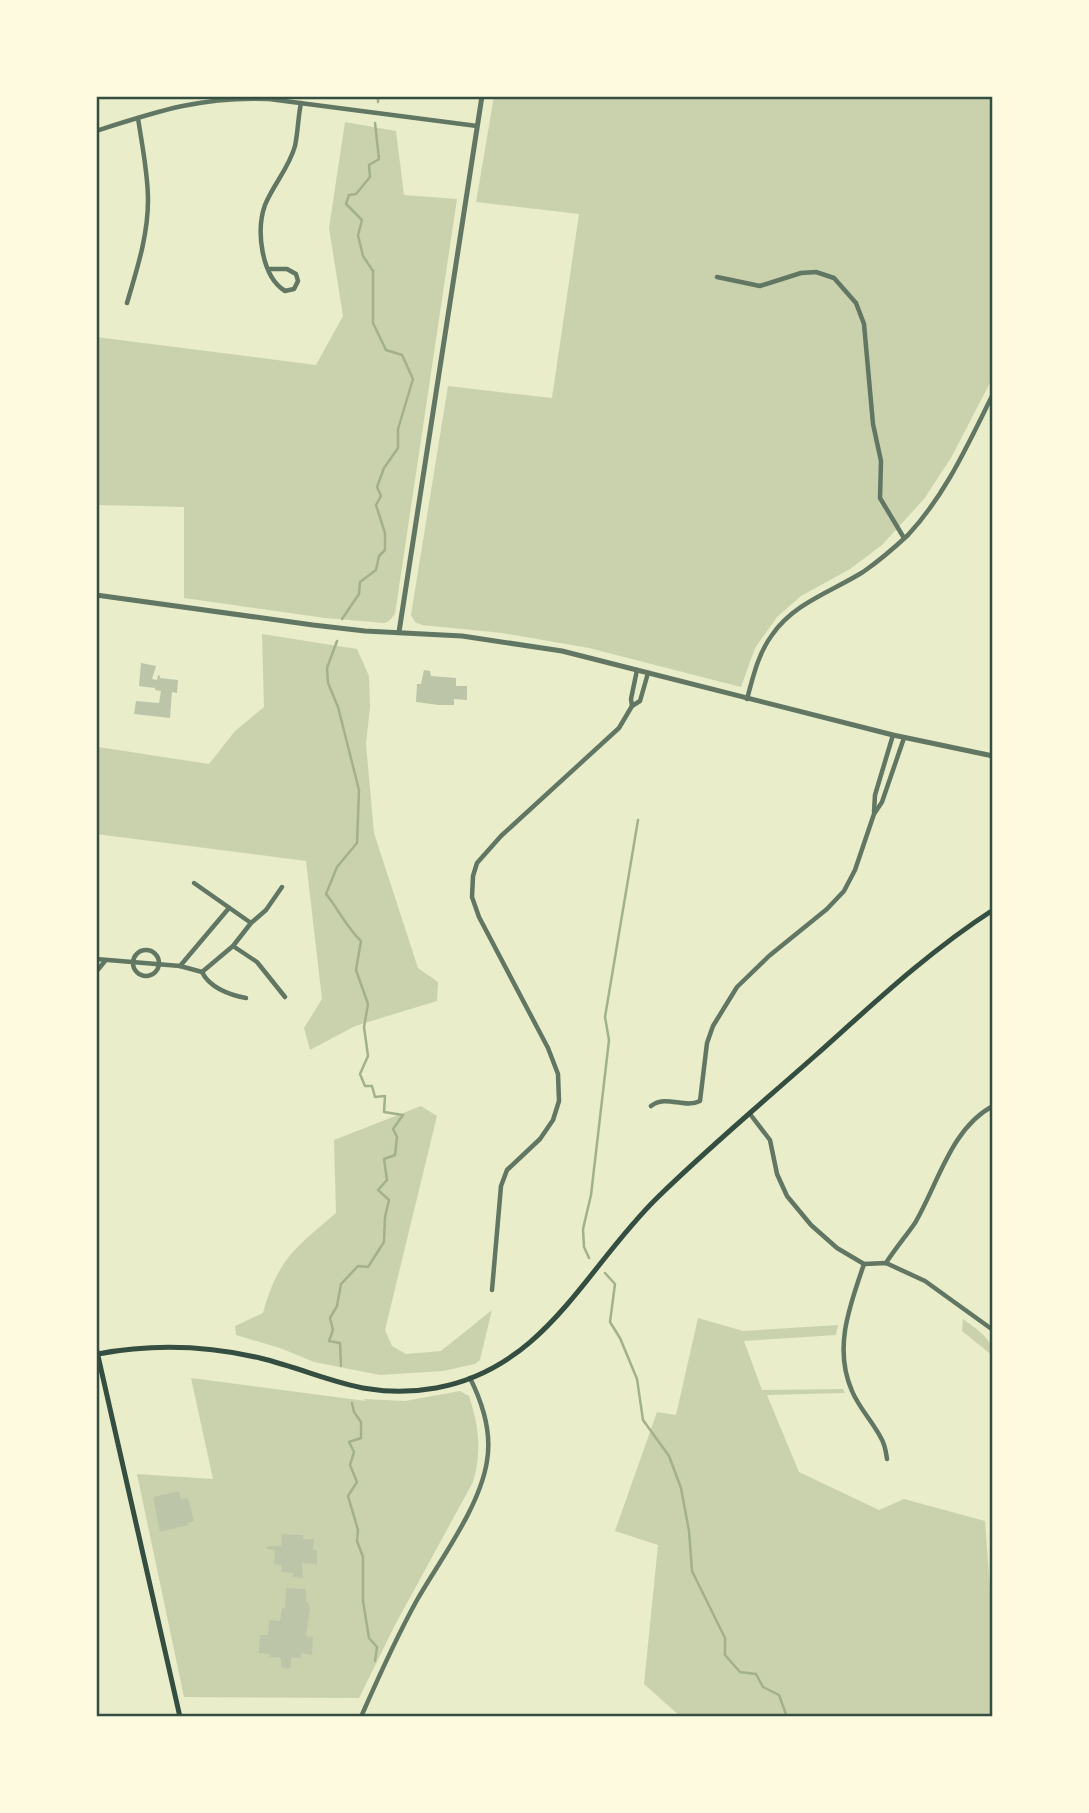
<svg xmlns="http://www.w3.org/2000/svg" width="1089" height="1813" font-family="Rubik,sans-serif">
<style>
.green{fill:#cad2ad}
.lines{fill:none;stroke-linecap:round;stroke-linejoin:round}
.stream{stroke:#a3b18a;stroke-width:2.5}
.building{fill:#bcc5a7}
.minor{stroke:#617663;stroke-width:4.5}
.tertiary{stroke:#617663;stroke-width:5}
.secondary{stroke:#344e41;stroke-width:5}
.neatline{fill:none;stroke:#344e41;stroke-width:2.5}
</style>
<rect width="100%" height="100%" fill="#e9edc9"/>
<g class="green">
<polygon points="494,96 993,96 993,377 951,458 924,499 882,545 850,569 801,596 777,617 755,648 741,687 589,648 502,633 422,625 415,622 411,615 448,386 552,398 579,214 476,202"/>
<polygon points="345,122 396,131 404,195 457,199 395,614 389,621 385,623 325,618 184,598 184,507 96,505 96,337 316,365 343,316 329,228"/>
<polygon points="262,634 357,649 369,676 370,707 366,744 374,833 418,968 438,982 437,1001 355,1026 310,1050 304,1028 322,999 306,861 96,834 96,758 98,747 209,764 235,731 264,707"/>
<path d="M421,1106L437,1116L385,1330L392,1346L406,1354L441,1351L492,1310L480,1360L475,1364L443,1371L380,1375L314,1362L280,1348L236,1335L235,1326L263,1313C278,1259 295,1248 336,1213L334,1140Z"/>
<polygon points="698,1318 743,1331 838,1325 836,1335 744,1341 762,1390 843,1389 845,1393 767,1395 799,1472 879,1510 904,1499 985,1521 993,1629 993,1717 681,1717 644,1684 658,1545 615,1531 657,1412 676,1415"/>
<path d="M963,1319C976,1329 993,1338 993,1356L962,1331Z"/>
<path d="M191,1378L366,1401L364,1399L405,1401L460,1391L469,1396C479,1426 482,1452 473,1482L395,1625L359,1698L184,1697L137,1474L213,1479Z"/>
</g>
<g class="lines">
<g class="stream">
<polyline points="378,96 378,102"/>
<polyline points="342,619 359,594 360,582 376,570 379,556 385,550 385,533 376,505 381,496 377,487 384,468 398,448 398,429 413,379 402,355 386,350 373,323 373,271 363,256 358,235 362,220 346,204 349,195 356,194 370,177 369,165 379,159 375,123"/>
<path d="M337,641L327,668L328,683L338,707L359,790L357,843L337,867L326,894C339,910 347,928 361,941L356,970L368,1004L364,1027L368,1056L360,1074L365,1086H372L375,1097L385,1096L384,1112L403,1115L393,1129L397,1137L395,1155L384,1159L387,1180L378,1190L389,1200L385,1217L384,1242L368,1267L358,1266L341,1284L337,1306L330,1318L333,1330L329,1341L340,1343L341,1366"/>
<polyline points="589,1258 584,1247 583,1229 591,1195 609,1040 605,1017 638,820"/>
<polyline points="605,1273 615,1284 610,1322 620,1338 637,1379 643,1420 669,1456 681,1488 689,1531 692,1571 725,1638 725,1655 740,1672 756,1674 763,1687 779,1695 787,1717"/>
<polyline points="352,1403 354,1412 361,1422 361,1438 349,1442 354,1452 350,1465 357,1482 348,1496 358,1530 357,1541 363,1557 363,1601 369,1638 377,1647 375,1661"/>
</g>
</g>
<g class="building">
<polygon points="141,663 156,666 152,679 157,680 158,675 160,676 160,678 178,680 177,693 172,692 170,718 134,714 136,701 159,703 161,691 155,690 155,688 139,686"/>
<polygon points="424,670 430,671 431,676 456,678 456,686 467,686 467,700 454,699 454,705 439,705 416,702 417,684 421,684"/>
<polygon points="179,1491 181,1499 188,1498 194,1521 187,1523 188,1525 160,1532 153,1497"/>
<polygon points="282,1534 303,1535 303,1539 314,1539 313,1550 317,1550 317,1564 302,1563 303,1578 292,1577 293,1573 281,1572 282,1565 274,1564 275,1550 267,1549 267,1546 281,1546"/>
<polygon points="286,1588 306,1589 306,1602 308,1602 310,1609 306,1636 313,1637 312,1655 301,1653 301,1658 291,1658 291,1667 288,1669 281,1667 281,1658 269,1657 270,1654 259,1653 260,1635 268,1635 269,1620 280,1621 282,1608 285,1608"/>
</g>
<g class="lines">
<g class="minor">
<path d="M96,131C158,111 203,96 269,99L477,126"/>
<path d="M268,269H287L296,274L298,281L294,289L285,291C261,276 256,230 265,205C273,185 289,168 295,146C298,132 298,117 301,103"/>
<polyline points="717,277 760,286 801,273 816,272 834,278 856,303 864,324 873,424 881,461 880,498 904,538"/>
<path d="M127,303C137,269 148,236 148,200C148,173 142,145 138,118"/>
<path d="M747,699C753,677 758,654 772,635C794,603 831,592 863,572C879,561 894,548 908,535C946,494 968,444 993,394"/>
<polyline points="632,706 631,699 637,670"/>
<polyline points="874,812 875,795 893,735"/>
<polyline points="194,883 251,923"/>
<polyline points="233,946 257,962 285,997"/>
<circle cx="146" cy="963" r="13"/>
<polyline points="96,959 180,966 202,972"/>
<polyline points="180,966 229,908"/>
<polyline points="96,972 105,961"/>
<polyline points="202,972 233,946 251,923 266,910 282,887"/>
<path d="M202,972C209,987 229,995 246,998"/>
<path d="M651,1106C666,1094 684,1109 700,1101L707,1043L713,1026L737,987L769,956L827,909L844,891L855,870L874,814L882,802L904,738"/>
<polyline points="750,1114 770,1140 777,1174 787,1196 811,1225 837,1248 864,1264 886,1263 925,1281 993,1330"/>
<path d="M886,1263C895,1249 906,1236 915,1223C938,1184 951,1128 993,1106"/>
<path d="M864,1264C850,1305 833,1348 852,1391C859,1408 873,1422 881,1438C885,1444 886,1452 887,1459"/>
<polyline points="492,1290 501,1186 507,1170 540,1139 553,1120 559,1101 558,1074 548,1048 479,917 472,897 473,876 477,863 501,836 619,728 632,706 640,701 648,673"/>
<path d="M361,1717C378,1678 396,1638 417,1600C440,1560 480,1507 487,1461C492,1432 483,1404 470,1378"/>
</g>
<g class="tertiary">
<polyline points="96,595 313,625 365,631 462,636 562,651 893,735 993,756"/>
<polyline points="399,632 482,96"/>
</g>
<g class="secondary">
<polyline points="96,1347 180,1717"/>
<path d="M98,1354C151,1344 208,1346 260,1358C325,1374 364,1401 436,1388C546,1368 585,1268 658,1197C708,1148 763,1102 816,1055C873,1004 928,952 993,910"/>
</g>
</g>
<rect width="1089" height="1813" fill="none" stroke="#fefae0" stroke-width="196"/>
<rect x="98" y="98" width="893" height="1617" class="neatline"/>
</svg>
